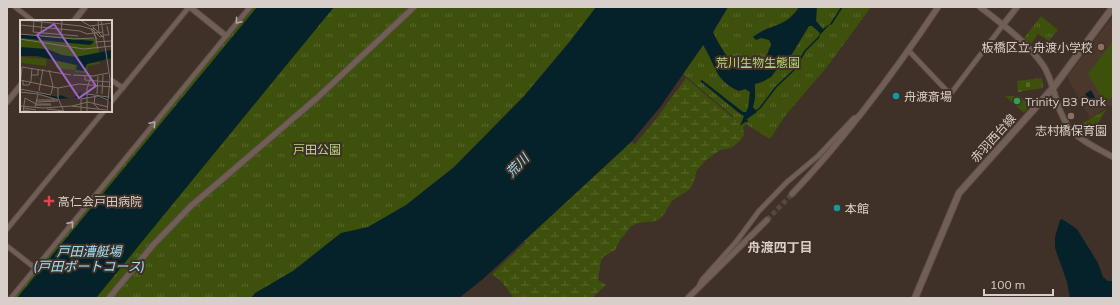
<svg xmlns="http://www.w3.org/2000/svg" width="1120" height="305" font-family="Mulish,'Noto Sans JP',sans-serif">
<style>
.built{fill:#4c372c}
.green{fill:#3d500c}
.wetland{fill:url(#wetland-marsh)}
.cemetery{fill:url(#cemetery-stones)}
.park{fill:url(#park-tufts)}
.water{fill:#05222b}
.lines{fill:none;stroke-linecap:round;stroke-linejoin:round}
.stream{stroke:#05222b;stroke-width:1.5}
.tertiary-tunnel{stroke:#564840;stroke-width:5;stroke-dasharray:5 2.5;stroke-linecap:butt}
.minor-casing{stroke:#5c4f48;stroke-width:6}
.tertiary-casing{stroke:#5c4f48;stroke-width:7}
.secondary-casing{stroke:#5c4f48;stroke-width:8}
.minor{stroke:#715f57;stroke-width:4}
.tertiary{stroke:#715f57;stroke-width:5}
.secondary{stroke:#715f57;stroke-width:6}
.oneway{stroke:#b5a8a2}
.education-dot{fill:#8d6e63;stroke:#3f3028;stroke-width:1.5}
.culture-dot{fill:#0f9aa8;stroke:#3f3028;stroke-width:1.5}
.leisure-dot{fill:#2e9e5b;stroke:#3f3028;stroke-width:1.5}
.health-dot{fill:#e0444e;stroke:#3f3028;stroke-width:1.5}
.labels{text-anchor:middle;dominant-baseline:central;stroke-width:4;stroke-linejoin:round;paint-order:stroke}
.poi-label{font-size:12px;fill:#d9cfca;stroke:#3f3028;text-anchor:start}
.park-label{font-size:12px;fill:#b8d97a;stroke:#3f3028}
.street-label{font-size:12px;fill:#d9cfca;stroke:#3f3028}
.water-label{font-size:13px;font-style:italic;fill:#9de1f8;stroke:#3f3028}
.neighbourhood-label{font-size:13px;font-weight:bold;fill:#d9cfca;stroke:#3f3028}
.inset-road{fill:none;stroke:#7d7069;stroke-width:1}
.view{fill:#9c65c3;fill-opacity:0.15;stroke:#9c65c3;stroke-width:2}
.inset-edge{fill:none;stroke:#d9cfca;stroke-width:2}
</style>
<defs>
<pattern id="wetland-marsh" width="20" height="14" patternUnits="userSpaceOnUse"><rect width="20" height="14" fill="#3d500c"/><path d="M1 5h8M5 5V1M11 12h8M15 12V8" fill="none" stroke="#58682e"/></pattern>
<pattern id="cemetery-stones" width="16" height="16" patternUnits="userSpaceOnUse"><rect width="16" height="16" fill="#3d500c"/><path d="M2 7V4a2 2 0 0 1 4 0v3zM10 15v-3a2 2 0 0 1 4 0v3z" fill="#58682e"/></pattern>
<pattern id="park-tufts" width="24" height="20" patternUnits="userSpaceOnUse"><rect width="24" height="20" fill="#3d500c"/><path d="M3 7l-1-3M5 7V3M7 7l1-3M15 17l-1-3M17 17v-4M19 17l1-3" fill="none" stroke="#58682e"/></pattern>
</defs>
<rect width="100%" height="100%" fill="#3f3028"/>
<polygon class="built" points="1113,16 1113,104 1090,118 1067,77"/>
<g class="green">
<polygon points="1113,41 1113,96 1105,103 1088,74"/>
<polygon points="1005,96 1019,96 1030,105 1024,113"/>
</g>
<polygon class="wetland" points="686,78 732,117 735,117 746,124 743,127 744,135 740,141 731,148 720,150 706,160 697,170 693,184 690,189 672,201 662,217 656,221 638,223 630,227 624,236 621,238 615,250 604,256 601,261 598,280 606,285 592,298 514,298 501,281 492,274 526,242 524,241 631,142 635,144 653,123"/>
<polygon class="cemetery" points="1042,78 1043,88 1018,92 1017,81"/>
<g class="park">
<polygon points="250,7 644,7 361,298 14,298"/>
<polygon points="728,7 871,7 827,67 785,116 770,139 734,117 683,74 713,32"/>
<polygon points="1041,16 1058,30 1049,41 1038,34 1031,44 1024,38"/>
<polygon points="1107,109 1088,139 1081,135 1074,128"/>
</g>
<g class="water">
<polygon points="257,7 334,7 96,298 17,298"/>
<path d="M596,7H728L713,32C720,46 736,79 756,67C765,62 768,53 771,44L769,40L761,38L756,40L753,37C770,23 785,29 799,7H817L816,21L823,29L831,23L818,37L820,33L812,26H809L792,54L783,61L771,77L762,82L755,84V98L753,107L757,112L747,119L748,122H745L740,126L744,116L739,113L700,81L702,80L743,112H746L748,108L750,92L745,89L739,91C714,80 716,65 703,45L661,106L631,142L483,279L459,298H251L255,293L293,271L341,233L368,227L406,205L454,167L524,96L571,40Z"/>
<polygon points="1091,90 1099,105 1094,108 1085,94"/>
<polygon points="1062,219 1077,229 1098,263 1103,277 1108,281 1113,281 1113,298 1070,298 1067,282 1055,248 1055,237 1060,220"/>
</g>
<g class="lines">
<g class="stream">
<polyline points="831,24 842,7"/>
<polyline points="756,111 760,108 776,87 794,70 805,51 819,37"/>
</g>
<polyline class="tertiary-tunnel" points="767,220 792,194"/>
<defs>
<g id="minor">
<polyline points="15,7 33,21"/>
<polyline points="909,51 947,91 952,92 1003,25"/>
<polyline points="111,80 123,88"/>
<polyline points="111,102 189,7"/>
<polyline points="7,229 104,111"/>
<polyline points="7,246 35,268"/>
<polyline points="699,286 702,280 736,242 759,211 787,182 818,156 854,118 858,117"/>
<polyline points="11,298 250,7"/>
</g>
<g id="tertiary">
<polyline points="190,7 226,36"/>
<path d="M980,7C1003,25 1026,41 1043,65C1050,75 1053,89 1057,102C1067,136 1084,141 1113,157"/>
<polyline points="74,21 85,7"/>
<polyline points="1003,25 1017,7"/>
<polyline points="7,102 21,85"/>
<path d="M792,194C847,136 894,73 938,7"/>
<polyline points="109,298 154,244 191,206 317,98 414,7"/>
<polyline points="688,298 767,220"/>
</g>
<polyline id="secondary" points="915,298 959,193 1053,88 1113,7"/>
</defs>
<use href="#minor" class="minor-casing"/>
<use href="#tertiary" class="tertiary-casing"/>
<use href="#secondary" class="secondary-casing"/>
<use href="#minor" class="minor"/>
<use href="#tertiary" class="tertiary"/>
<use href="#secondary" class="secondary"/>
</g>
<defs><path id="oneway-chevron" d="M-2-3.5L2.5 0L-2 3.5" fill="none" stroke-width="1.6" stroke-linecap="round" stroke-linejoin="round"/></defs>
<g class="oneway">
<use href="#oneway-chevron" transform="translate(238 21) rotate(130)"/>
<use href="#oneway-chevron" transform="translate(153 124) rotate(-50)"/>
<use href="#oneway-chevron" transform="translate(71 224) rotate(-51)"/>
</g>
<g class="education-dot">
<circle cx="1101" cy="47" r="4"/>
<circle cx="1071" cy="116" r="4"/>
</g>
<g class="culture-dot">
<circle cx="896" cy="96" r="4"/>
<circle cx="837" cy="208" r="4"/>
</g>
<circle class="leisure-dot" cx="1017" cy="101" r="4"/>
<path class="health-dot" d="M47 195h4v4h4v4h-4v4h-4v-4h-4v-4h4z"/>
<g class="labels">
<g class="poi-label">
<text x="1093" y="47" text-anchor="end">板橋区立 舟渡小学校</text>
<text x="904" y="96">舟渡斎場</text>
<text x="1025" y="101">Trinity B3 Park</text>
<text x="1071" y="130" text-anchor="middle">志村橋保育園</text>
<text x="58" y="201">高仁会戸田病院</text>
<text x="845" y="208">本館</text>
</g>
<g class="park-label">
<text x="758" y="62">荒川生物生態園</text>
<text x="317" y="149">戸田公園</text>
</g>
<g class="street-label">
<text transform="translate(993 138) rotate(-48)">赤羽西台線</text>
</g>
<g class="water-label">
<text transform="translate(517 165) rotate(-47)">荒川</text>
<text x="89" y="251">戸田漕艇場<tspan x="89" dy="15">(戸田ボートコース)</tspan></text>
</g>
<g class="neighbourhood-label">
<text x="780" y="247">舟渡四丁目</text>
</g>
</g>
<g transform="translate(20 20)">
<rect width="92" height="92" fill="#3f3028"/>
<path d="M1,37L27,39L26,46L1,43Z" fill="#3d500c"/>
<path d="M37,41L55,45V50L36,48Z" fill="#3d500c"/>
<path d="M0,14L79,19L75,21L81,37L67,40L0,32ZM79,42L80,44L68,46L67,53L55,52L56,45Z" fill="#3d500c"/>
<path d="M0,14L73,21L74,22L70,25L0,18ZM0,27L27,29L42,35L56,37L92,30V38L67,44L64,51L56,50L57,45L17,36H0ZM0,69L38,77L40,75L48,78H54L62,71L60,76L81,75L90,79L92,82L74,76L39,79Z" fill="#05222b"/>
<path class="inset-road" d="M4,0L61,6L71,9L77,19M60,0L70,6L92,3M78,0L79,13M81,0L90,59L87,92M0,5L60,11L67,14L83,12M73,6L78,29M71,8L80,17L83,16M74,8L83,17M13,12L58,16M13,12L14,0M21,13L22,0M0,14L54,19L74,18M41,14L42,0M84,15H89L87,6M0,19L64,29L92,26M75,22L91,21M29,50L33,66L31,74M11,55H18V49M53,55L73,56L88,53M65,56V60L89,62M0,60L38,68M3,60V65H9L11,61M11,61L12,48M0,68L2,47L51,55M0,69L31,75M19,71L23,49M0,72L18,74M67,74L88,77M77,74L78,56M82,74L83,55M75,76L74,84L79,89M17,80H35M16,82L38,81M15,85H31M0,86L23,88L51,86L86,90M52,86L68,82L88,87M15,87L18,74L38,80M4,88L16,90M27,89L44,91M3,90L15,92M3,92L5,78L16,84H31M44,92L38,78V68L59,64L92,67M61,92V79L78,76L88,80M67,92V69L71,56"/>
<path class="view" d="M34,4L76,66L59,78L17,15Z"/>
<rect width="92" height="92" class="inset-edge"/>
</g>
<rect width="1120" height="305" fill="none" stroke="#d9cfca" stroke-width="16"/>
<path d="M984 289v6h69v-6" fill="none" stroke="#d9cfca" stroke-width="2"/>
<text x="990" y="289" font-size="12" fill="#d9cfca" stroke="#3f3028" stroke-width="3" paint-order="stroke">100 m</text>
</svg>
